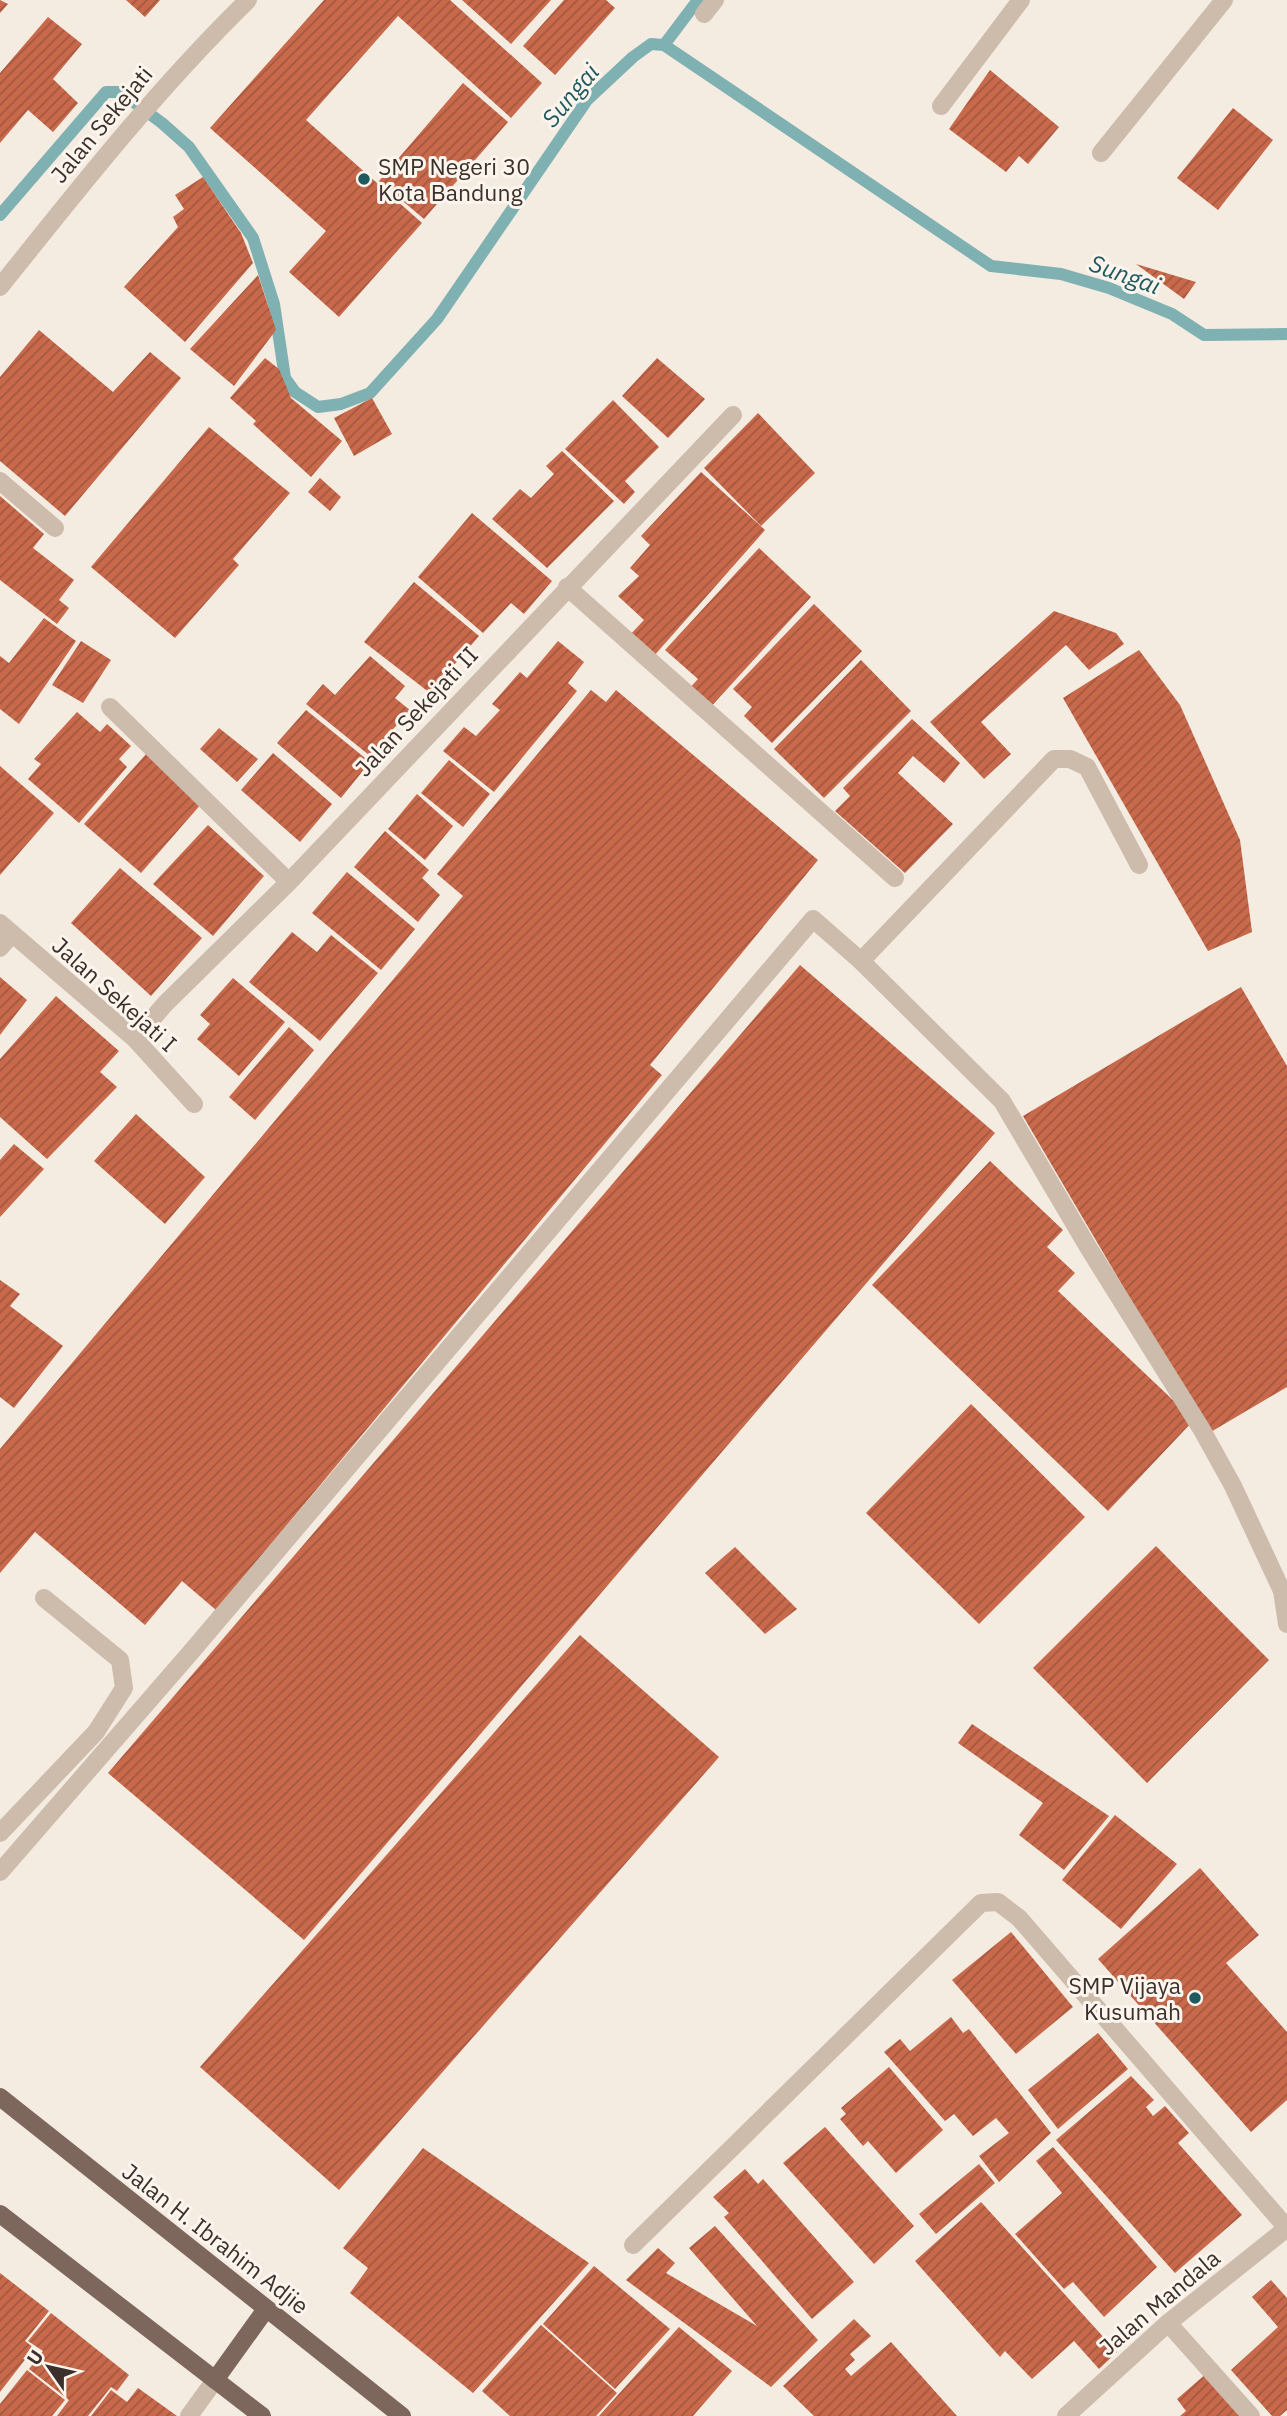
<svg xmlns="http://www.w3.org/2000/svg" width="1287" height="2416" font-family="'IBM Plex Sans',sans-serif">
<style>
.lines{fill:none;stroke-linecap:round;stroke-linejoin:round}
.stream{stroke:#7fb0b2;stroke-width:12}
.building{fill:url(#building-hatch)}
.minor{stroke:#cdbbac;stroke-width:18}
.major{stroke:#7d675c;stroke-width:18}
.poi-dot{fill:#1f5a5e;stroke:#fbf5ee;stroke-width:2.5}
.labels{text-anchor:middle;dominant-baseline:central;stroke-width:6;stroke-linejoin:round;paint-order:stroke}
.street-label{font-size:23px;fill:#3b302b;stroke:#fbf5ee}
.poi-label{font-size:23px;fill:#3b302b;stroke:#fbf5ee;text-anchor:start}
.water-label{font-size:24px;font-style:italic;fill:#1f5a5e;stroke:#fbf5ee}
</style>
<defs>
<pattern id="building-hatch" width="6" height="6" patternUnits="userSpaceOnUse" patternTransform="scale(1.75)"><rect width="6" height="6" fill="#c8694b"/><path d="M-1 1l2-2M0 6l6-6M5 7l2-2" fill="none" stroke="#a4573f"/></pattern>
</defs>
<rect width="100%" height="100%" fill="#f4ebe1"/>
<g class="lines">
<g class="stream">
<polyline points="664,45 698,0"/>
<polyline points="0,215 106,92 120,92 162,123 189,147 253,238 274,304 285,378 295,392 318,407 341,404 370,393 437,319 587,100 633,57 651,44 664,45 991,266 1061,274 1109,288 1172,314 1204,335 1287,334"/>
</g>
</g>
<g class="building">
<polygon points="0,0 8,4 0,13"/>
<polygon points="126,0 160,0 145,17"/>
<polygon points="324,0 450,0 542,83 511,118 398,16 306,120 422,223 339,317 289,272 326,231 210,128"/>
<polygon points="462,0 551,0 511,44"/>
<polygon points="564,0 606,0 615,8 555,75 523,46"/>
<polygon points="48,17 82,44 53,79 78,103 53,132 28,110 0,143 0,73"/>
<polygon points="990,70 1059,127 1028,164 1019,156 1006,172 949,129"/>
<polygon points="463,83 508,122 424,219 379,181"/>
<polygon points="1233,108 1273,140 1218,210 1177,178"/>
<polygon points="203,177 241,233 253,263 185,342 124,287 178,227 173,217 184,209 175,195"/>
<polygon points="1136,264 1196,282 1184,299"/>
<polygon points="258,275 276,330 234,386 190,349"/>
<polygon points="39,330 113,392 150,352 181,378 65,516 0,461 0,377"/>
<polygon points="265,358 279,369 291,398 342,441 311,477 253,424 256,421 230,398"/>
<polygon points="657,358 705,399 668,438 622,396"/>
<polygon points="372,398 392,434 354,456 334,418"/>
<polygon points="613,400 659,447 625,481 635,492 624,504 565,449"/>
<polygon points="758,413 815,473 761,526 704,468"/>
<polygon points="209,427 290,493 233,559 239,565 175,638 91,567"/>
<polygon points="562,451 614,501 547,568 492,519 520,489 531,498 554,474 546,466"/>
<polygon points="701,472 765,530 653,657 629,636 644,620 618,596 639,576 630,568 650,545 641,536"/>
<polygon points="320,478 341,497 330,511 308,492"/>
<polygon points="0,496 44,534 33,548 74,580 59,600 69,608 57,624 0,580"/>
<polygon points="472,513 552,581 524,614 511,603 483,633 418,577"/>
<polygon points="759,548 811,597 708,710 687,691 698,679 665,650"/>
<polygon points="414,582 479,636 430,693 364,642"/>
<polygon points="814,604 862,651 772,743 744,716 752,707 733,689"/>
<polygon points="1054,611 1116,633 1124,644 1089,670 1066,645 981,722 1011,754 984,779 930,722"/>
<polygon points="44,618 76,641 19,724 0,709 0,656 9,663"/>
<polygon points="81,641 111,660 83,703 52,685"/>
<polygon points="558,641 584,662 568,683 577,691 494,792 443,751 464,727 476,736 500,710 492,704 520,672 527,678"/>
<polygon points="1139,650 1180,705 1240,840 1252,932 1208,951 1063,698"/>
<polygon points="370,656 405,686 395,698 411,711 393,729 402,739 380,764 306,704 323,684 335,695"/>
<polygon points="861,660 911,711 824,798 774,749"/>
<polygon points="591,690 606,702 616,690 818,860 650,1065 662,1075 216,1610 182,1581 145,1625 35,1532 0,1573 0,1449 463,896 437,874"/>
<polygon points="306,710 370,762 341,798 277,743"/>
<polygon points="77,712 100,732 107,724 131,746 119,759 127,767 79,823 28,779 41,764 34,759"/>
<polygon points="912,719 960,763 944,783 913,756 898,773 953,824 905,873 835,811 850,796 843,788"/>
<polygon points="219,728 258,759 237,782 200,749"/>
<polygon points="147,753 202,803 141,873 84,824"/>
<polygon points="273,753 332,804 300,842 241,790"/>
<polygon points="449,760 490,794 463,827 421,793"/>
<polygon points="0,766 54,813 0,875"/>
<polygon points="417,794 453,826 425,860 388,829"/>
<polygon points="208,825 264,876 213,936 153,884"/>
<polygon points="385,831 429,870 422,878 440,895 418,922 354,867"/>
<polygon points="120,868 202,938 151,996 71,923"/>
<polygon points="347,872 415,929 381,970 312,913"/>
<polygon points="292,932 317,952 331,935 378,973 320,1041 249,982"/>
<polygon points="800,965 995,1133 304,1940 108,1773"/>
<polygon points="0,977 27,1000 0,1035"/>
<polygon points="233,978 285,1022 239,1076 197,1039 210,1024 200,1015"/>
<polygon points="1241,987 1287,1066 1287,1387 1209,1433 1023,1116"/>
<polygon points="56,996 119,1051 100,1072 117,1087 47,1159 0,1117 0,1059"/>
<polygon points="289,1027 314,1050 255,1120 229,1097"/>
<polygon points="136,1114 205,1177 165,1224 94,1161"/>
<polygon points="14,1144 44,1169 0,1217 0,1160"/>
<polygon points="990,1161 1063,1230 1047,1247 1075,1273 1058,1291 1194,1420 1108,1511 872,1285"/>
<polygon points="0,1280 20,1294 10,1306 63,1346 14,1408 0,1397"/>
<polygon points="971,1404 1085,1517 979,1624 866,1513"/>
<polygon points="1156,1546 1269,1660 1147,1783 1033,1668"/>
<polygon points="735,1547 797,1609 765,1634 705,1573"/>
<polygon points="580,1635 719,1757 339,2190 200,2067"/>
<polygon points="972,1724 1109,1816 1064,1870 1019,1835 1043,1803 958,1743"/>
<polygon points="1115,1815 1177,1864 1121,1929 1062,1880"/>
<polygon points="1200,1868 1259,1935 1226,1963 1287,2032 1287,2100 1251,2132 1098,1959"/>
<polygon points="1011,1932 1073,2007 1016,2054 952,1980"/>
<polygon points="951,2017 963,2033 969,2029 1051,2133 999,2182 979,2156 1009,2133 996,2118 973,2136 954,2114 945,2121 884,2052 900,2039 910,2051"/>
<polygon points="1098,2033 1128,2069 1058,2129 1028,2090"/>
<polygon points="889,2067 943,2130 896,2173 868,2141 863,2146 840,2119 846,2114 841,2108"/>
<polygon points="1131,2076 1154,2100 1146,2107 1153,2116 1165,2106 1189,2133 1178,2143 1242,2215 1175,2273 1056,2140"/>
<polygon points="825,2127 914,2226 874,2264 783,2163"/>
<polygon points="1053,2147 1157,2267 1104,2317 1073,2282 1064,2289 1015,2234 1062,2193 1036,2161"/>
<polygon points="423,2148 589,2263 473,2393 350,2293 368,2268 343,2248"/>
<polygon points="979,2164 995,2183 936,2234 919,2214"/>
<polygon points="745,2169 758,2184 763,2179 854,2282 812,2319 724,2217 729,2213 713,2197"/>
<polygon points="981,2202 1117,2352 1099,2369 1074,2341 1032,2379 1005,2351 1000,2357 915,2261"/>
<polygon points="715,2226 818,2340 771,2387 626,2280 658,2248 675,2263 666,2273 757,2326 689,2248"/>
<polygon points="594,2266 670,2329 615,2389 543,2324"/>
<polygon points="0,2273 49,2311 25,2341 34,2348 0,2392"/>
<polygon points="1271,2280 1287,2298 1287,2410 1280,2416 1272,2416 1231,2370 1278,2327 1252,2297"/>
<polygon points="51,2313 129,2375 117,2391 111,2387 88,2416 57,2416 69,2400 29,2369 43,2351 28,2341"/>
<polygon points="854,2319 871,2336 850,2354 855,2360 845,2369 851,2376 891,2342 957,2416 814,2416 783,2386"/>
<polygon points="541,2325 617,2393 596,2416 510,2416 482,2391"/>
<polygon points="679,2327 732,2371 693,2416 599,2416"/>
<polygon points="27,2370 65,2400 52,2416 0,2416 0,2404"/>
<polygon points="1207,2373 1245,2416 1180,2416 1186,2411 1177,2399"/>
<polygon points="138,2388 177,2416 91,2416 111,2390 127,2402"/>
</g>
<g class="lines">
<g class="minor">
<polyline points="704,14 715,0"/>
<polyline points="941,106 1021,0"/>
<polyline points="1101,153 1224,0"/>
<path d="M0,287C79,188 157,89 248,0"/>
<polyline points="0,481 55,528"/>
<polyline points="567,587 895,878"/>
<polyline points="110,707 289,882"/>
<polyline points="0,923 135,1039 194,1104"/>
<polyline points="0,948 12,934"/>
<polyline points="861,961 1054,759 1070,759 1087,767 1139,865"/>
<polyline points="135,1039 165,1004 289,882 733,415"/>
<polyline points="0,1833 96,1732 124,1688 120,1660 44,1598"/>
<polyline points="0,1872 191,1652 813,919 861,961 1002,1101 1088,1247 1202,1430 1233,1486 1282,1591 1287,1624"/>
<polyline points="633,2245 981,1903 998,1902 1019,1918 1287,2228 1168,2323 1066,2416"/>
<polyline points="1168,2323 1251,2416"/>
<polyline points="189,2416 215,2380"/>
</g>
<g class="major">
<polyline points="0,2097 402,2416"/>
<polyline points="0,2214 262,2416"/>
<polyline points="215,2380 266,2309"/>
</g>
</g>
<g class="poi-dot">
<circle cx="364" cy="179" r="7"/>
<circle cx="1195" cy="1998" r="7"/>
</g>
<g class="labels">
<g class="street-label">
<text transform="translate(101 124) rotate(-50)">Jalan Sekejati</text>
<text transform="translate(416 711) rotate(-47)">Jalan Sekejati II</text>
<text transform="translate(115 994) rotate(42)">Jalan Sekejati I</text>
<text transform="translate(216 2238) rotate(38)">Jalan H. Ibrahim Adjie</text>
<text transform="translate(1159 2302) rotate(-40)">Jalan Mandala</text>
</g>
<g class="poi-label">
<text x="378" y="166">SMP Negeri 30<tspan x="378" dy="26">Kota Bandung</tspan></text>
<text x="1181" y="1985" text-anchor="end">SMP Vijaya<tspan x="1181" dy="26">Kusumah</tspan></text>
</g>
<g class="water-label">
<text transform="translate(570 95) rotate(-50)">Sungai</text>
<text transform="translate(1125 274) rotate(20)">Sungai</text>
</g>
</g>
<g transform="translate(49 2367) rotate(304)" stroke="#fbf5ee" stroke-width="5" paint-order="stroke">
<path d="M0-5L12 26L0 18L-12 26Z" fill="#3b302b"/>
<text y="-10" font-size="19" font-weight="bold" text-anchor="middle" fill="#3b302b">U</text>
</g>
</svg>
